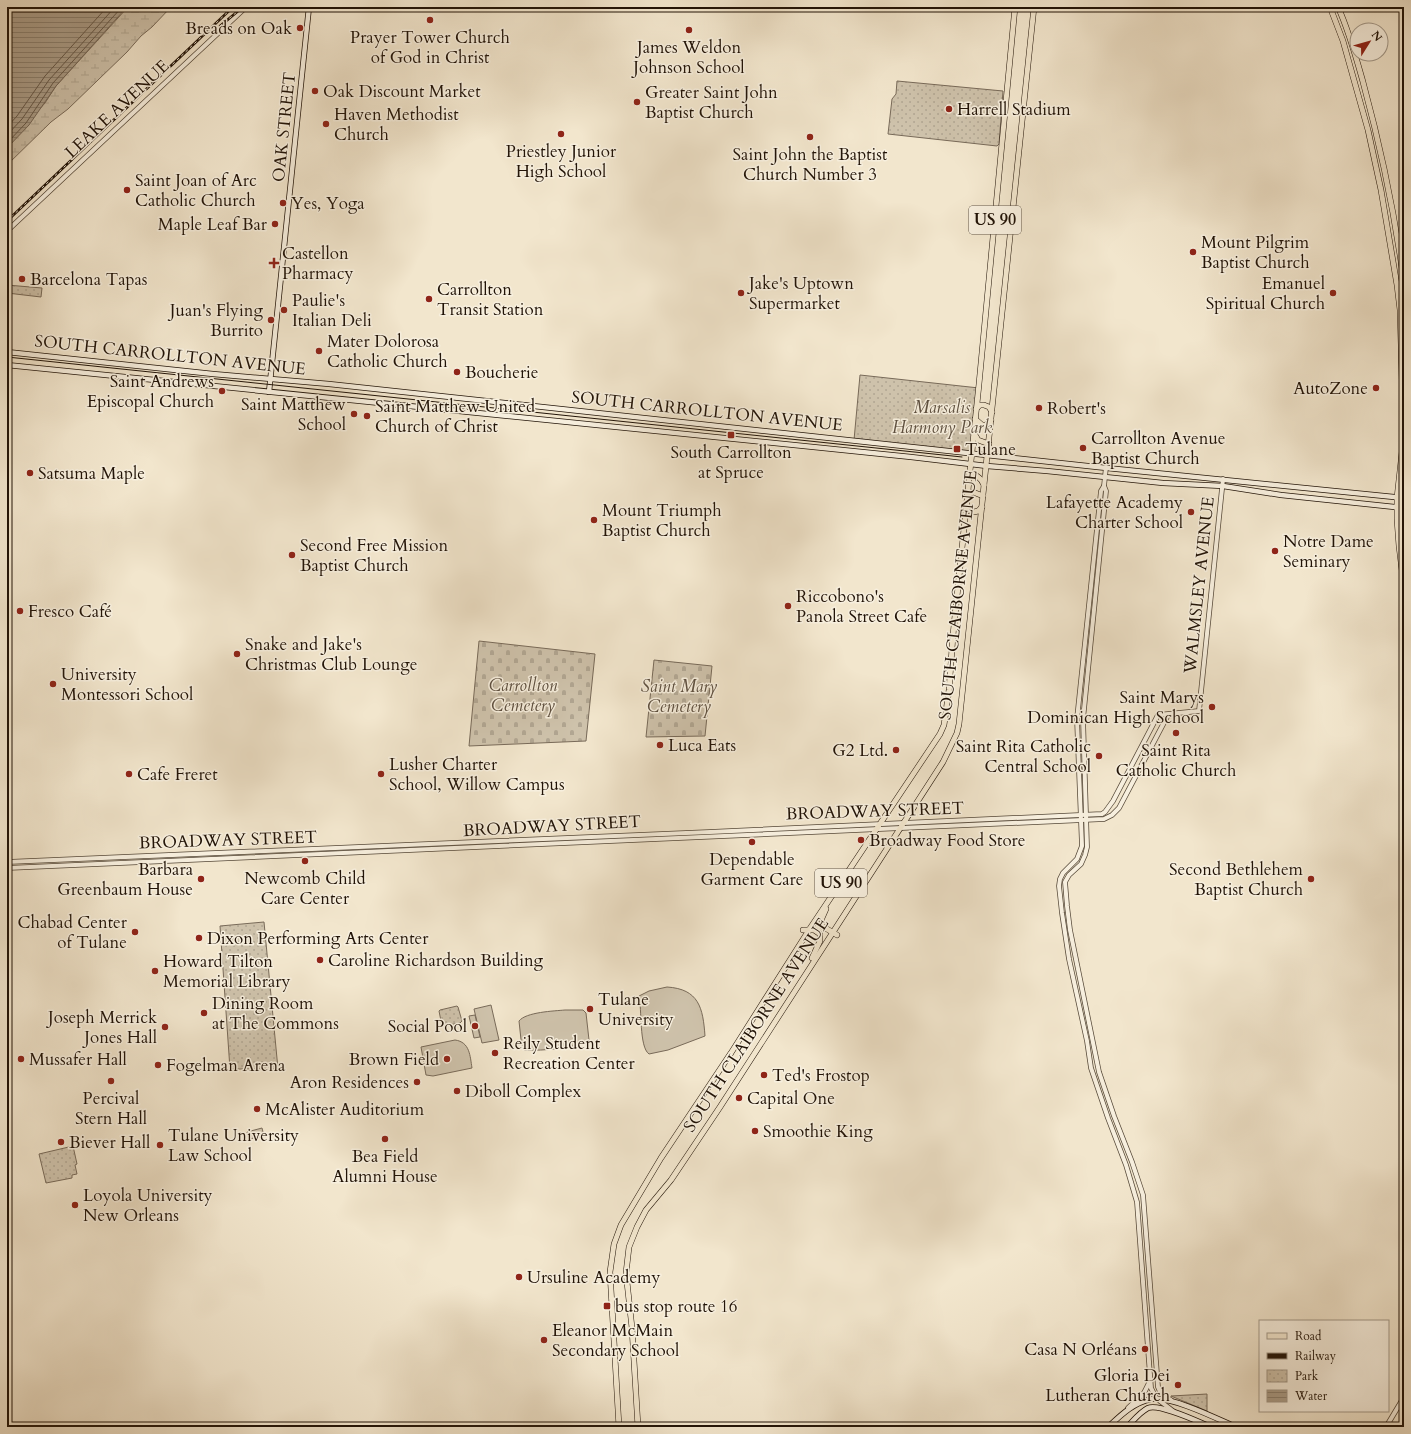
<svg xmlns="http://www.w3.org/2000/svg" width="1411" height="1434" font-family="Cardo,serif">
<style>
.grass{fill:#cec2ab;stroke:#786a59}
.wetland{fill:url(#wetland-marsh);stroke:#786a59}
.cemetery{fill:url(#cemetery-stones);stroke:#786a59}
.park{fill:url(#park-dots);stroke:#786a59}
.water{fill:url(#water-rules);stroke:#746656}
.lines{fill:none;stroke-linecap:round;stroke-linejoin:round}
.shore{stroke:#665848;stroke-width:1}
.tertiary-casing{stroke:#554838;stroke-width:5.5}
.secondary-casing{stroke:#211307;stroke-width:6}
.primary-casing{stroke:#211307;stroke-width:6}
.tertiary{stroke:#f7efde;stroke-width:4}
.secondary{stroke:#f7efde;stroke-width:4.5}
.primary{stroke:#f2e6cd;stroke-width:5}
.tram{stroke:#211307;stroke-width:1}
.rail-casing{stroke:#211307;stroke-width:2.5}
.rail{stroke:#f7efde;stroke-width:1;stroke-dasharray:3;stroke-linecap:butt}
.poi-dot{fill:#8f2418;stroke:#f7efde;stroke-width:1.5}
.labels{text-anchor:middle;dominant-baseline:central;stroke-width:3;stroke-linejoin:round;paint-order:stroke}
.shield{fill:#f7efde;stroke:#615548;stroke-width:1}
.shield-label{font-size:16px;font-weight:bold;fill:#211307}
.poi-label{font-size:17px;fill:#211307;stroke:#f7efde;text-anchor:start}
.street-label{font-size:17px;fill:#211307;stroke:#f7efde}
.park-label{font-size:17px;font-style:italic;fill:#5e5040;stroke:#f7efde}
</style>
<defs>
<pattern id="wetland-marsh" width="20" height="14" patternUnits="userSpaceOnUse"><rect width="20" height="14" fill="#cec2ab"/><path d="M1 5h8M5 5V1M11 12h8M15 12V8" fill="none" stroke="#b1a692"/></pattern>
<pattern id="cemetery-stones" width="16" height="16" patternUnits="userSpaceOnUse"><rect width="16" height="16" fill="#cec2ab"/><path d="M2 7V4a2 2 0 0 1 4 0v3zM10 15v-3a2 2 0 0 1 4 0v3z" fill="#b1a692"/></pattern>
<pattern id="park-dots" width="8" height="8" patternUnits="userSpaceOnUse"><rect width="8" height="8" fill="#cec2ab"/><path d="M2 2h.1M6 6h.1" fill="none" stroke="#b1a692" stroke-width="1.8" stroke-linecap="round"/></pattern>
<pattern id="water-rules" width="6" height="5" patternUnits="userSpaceOnUse"><rect width="6" height="5" fill="#ab9e8a"/><path d="M0 2.5h6" fill="none" stroke="#8b806f"/></pattern>
</defs>
<rect width="100%" height="100%" fill="#f2e6cd"/>
<filter id="stains"><feTurbulence type="fractalNoise" baseFrequency=".005" numOctaves="4"/><feColorMatrix values="0 0 0 0 .2 0 0 0 0 .09 0 0 0 0 .02 0 0 0 .5 -.17"/></filter>
<radialGradient id="worn" r=".72"><stop offset=".6" stop-color="#630" stop-opacity="0"/><stop offset="1" stop-color="#630" stop-opacity=".3"/></radialGradient>
<g class="grass">
<path d="M667,987C699,989 703,1008 705,1036L668,1050L649,1054C639,1047 642,1009 639,996L649,991Z"/>
<polygon points="491,1005 499,1040 482,1043 474,1009"/>
<path d="M565,1010H583L586,1013L589,1040L587,1043C566,1048 546,1051 525,1050L522,1049L519,1021C526,1012 554,1011 565,1010Z"/>
<polygon points="475,1015 480,1037 474,1038 469,1016"/>
<path d="M455,1040C470,1042 470,1056 472,1068L433,1076L426,1075L421,1047Z"/>
<polygon points="262,1128 264,1136 249,1139 247,1132"/>
</g>
<polygon class="wetland" points="128,7 171,7 152,27 141,36 127,52 68,109 51,122 7,165 7,146 45,103 56,86"/>
<g class="cemetery">
<polygon points="479,641 595,654 586,741 469,746"/>
<polygon points="654,660 712,666 705,736 646,737"/>
</g>
<g class="park">
<polygon points="897,81 1003,91 999,144 997,146 888,134 892,99 896,94"/>
<polygon points="7,285 42,288 41,297 7,293"/>
<polygon points="860,375 979,388 972,452 854,440"/>
<polygon points="264,922 278,1069 230,1069 220,926"/>
<polygon points="457,1006 458,1007 462,1021 460,1023 442,1026 439,1011 440,1010"/>
<polygon points="73,1146 77,1164 75,1165 77,1174 72,1175 72,1178 46,1183 39,1154"/>
<polygon points="1207,1394 1207,1411 1171,1396"/>
</g>
<polygon class="water" points="7,7 130,7 126,8 56,86 29,125 7,148"/>
<g class="lines">
<g class="shore">
<polyline points="7,127 17,116 45,76 107,7"/>
<polyline points="7,135 22,119 49,80 115,7"/>
<polyline points="7,143 26,123 53,83 122,7"/>
</g>
<defs>
<g id="tertiary">
<polyline points="7,231 246,7"/>
<polyline points="1106,467 1104,486 1106,491 1083,719 1087,847 1085,855 1081,864 1069,875 1065,882 1067,906 1070,930 1099,1072 1114,1116 1132,1162 1143,1195 1158,1387 1161,1394 1171,1400"/>
<polyline points="1104,486 1101,491 1077,719 1082,846 1077,859 1063,873 1060,879 1059,886 1062,913 1069,959 1087,1041 1091,1068 1108,1118 1126,1165 1137,1202 1151,1388 1156,1398 1173,1411"/>
<polyline points="7,862 710,832 1102,814 1105,812 1113,801 1158,715 1199,711 1223,479"/>
<polyline points="7,868 1104,819 1112,815 1119,808 1168,715"/>
<polyline points="1128,1408 1144,1393 1150,1381"/>
<polyline points="1386,1427 1404,1397"/>
<polyline points="1399,1427 1404,1419"/>
</g>
<g id="secondary">
<polyline points="7,352 213,374 329,384 1097,467 1404,498"/>
<polyline points="7,365 911,457 987,466 1047,471 1163,483 1223,486 1281,495 1404,508"/>
<polyline points="269,392 309,7"/>
<path d="M1108,1427C1121,1415 1133,1403 1151,1399C1169,1395 1218,1419 1236,1427"/>
<path d="M1127,1427C1133,1421 1140,1412 1148,1408C1159,1403 1199,1422 1211,1427"/>
</g>
<g id="primary">
<polyline points="1330,7 1343,41 1368,130 1381,190 1397,285 1400,310 1403,415 1402,452 1397,498 1397,519 1399,546 1404,587"/>
<path d="M1338,7C1349,31 1356,57 1363,82C1381,148 1395,215 1404,283"/>
<polyline points="976,409 980,405 984,405 989,407 992,412"/>
<polyline points="975,419 982,425 986,425 991,420"/>
<polyline points="974,433 978,440 989,444"/>
<path d="M969,474C977,474 981,478 984,485"/>
<polyline points="967,495 973,492 983,496"/>
<polyline points="966,506 969,510 974,512 978,511 982,507"/>
<polyline points="826,909 822,918 822,926 837,935"/>
<polyline points="803,930 814,930 820,934 820,941 812,958"/>
<polyline points="619,1427 610,1272 614,1244 621,1225 661,1158 731,1053 809,930 940,734 944,725 949,690 953,635 979,384 1015,7"/>
<polyline points="638,1427 632,1328 626,1273 629,1247 637,1227 646,1210 671,1180 720,1107 943,762 957,733 959,724 1034,7"/>
</g>
</defs>
<use href="#tertiary" class="tertiary-casing"/>
<use href="#secondary" class="secondary-casing"/>
<use href="#primary" class="primary-casing"/>
<use href="#tertiary" class="tertiary"/>
<use href="#secondary" class="secondary"/>
<use href="#primary" class="primary"/>
<polyline class="tram" points="7,357 962,457"/>
<defs>
<g id="rail">
<polyline points="220,26 243,7"/>
<polyline points="7,221 233,7"/>
</g>
</defs>
<use href="#rail" class="rail-casing"/>
<use href="#rail" class="rail"/>
</g>
<g class="poi-dot">
<circle cx="430" cy="20" r="4"/>
<circle cx="300" cy="28" r="4"/>
<circle cx="689" cy="30" r="4"/>
<circle cx="315" cy="91" r="4"/>
<circle cx="637" cy="102" r="4"/>
<circle cx="949" cy="109" r="4"/>
<circle cx="326" cy="124" r="4"/>
<circle cx="561" cy="134" r="4"/>
<circle cx="810" cy="137" r="4"/>
<circle cx="127" cy="190" r="4"/>
<circle cx="283" cy="203" r="4"/>
<circle cx="275" cy="224" r="4"/>
<circle cx="1193" cy="252" r="4"/>
<path d="M272 257h4v4h4v4h-4v4h-4v-4h-4v-4h4z"/>
<circle cx="22" cy="279" r="4"/>
<circle cx="741" cy="293" r="4"/>
<circle cx="1333" cy="293" r="4"/>
<circle cx="429" cy="299" r="4"/>
<circle cx="284" cy="310" r="4"/>
<circle cx="271" cy="320" r="4"/>
<circle cx="319" cy="351" r="4"/>
<circle cx="457" cy="372" r="4"/>
<circle cx="1376" cy="388" r="4"/>
<circle cx="222" cy="391" r="4"/>
<circle cx="1039" cy="408" r="4"/>
<circle cx="354" cy="414" r="4"/>
<circle cx="367" cy="416" r="4"/>
<rect x="727" y="431" width="8" height="8" rx="2"/>
<circle cx="1083" cy="448" r="4"/>
<rect x="953" y="445" width="8" height="8" rx="2"/>
<circle cx="30" cy="473" r="4"/>
<circle cx="1191" cy="512" r="4"/>
<circle cx="594" cy="520" r="4"/>
<circle cx="1275" cy="551" r="4"/>
<circle cx="292" cy="555" r="4"/>
<circle cx="788" cy="606" r="4"/>
<circle cx="20" cy="611" r="4"/>
<circle cx="237" cy="654" r="4"/>
<circle cx="53" cy="684" r="4"/>
<circle cx="1212" cy="707" r="4"/>
<circle cx="1176" cy="733" r="4"/>
<circle cx="660" cy="745" r="4"/>
<circle cx="896" cy="750" r="4"/>
<circle cx="1099" cy="756" r="4"/>
<circle cx="129" cy="774" r="4"/>
<circle cx="381" cy="774" r="4"/>
<circle cx="861" cy="840" r="4"/>
<circle cx="752" cy="842" r="4"/>
<circle cx="305" cy="861" r="4"/>
<circle cx="201" cy="879" r="4"/>
<circle cx="1311" cy="879" r="4"/>
<circle cx="135" cy="932" r="4"/>
<circle cx="199" cy="938" r="4"/>
<circle cx="320" cy="960" r="4"/>
<circle cx="155" cy="971" r="4"/>
<circle cx="590" cy="1009" r="4"/>
<circle cx="204" cy="1013" r="4"/>
<circle cx="475" cy="1026" r="4"/>
<circle cx="165" cy="1027" r="4"/>
<circle cx="495" cy="1053" r="4"/>
<circle cx="21" cy="1059" r="4"/>
<circle cx="447" cy="1059" r="4"/>
<circle cx="158" cy="1065" r="4"/>
<circle cx="764" cy="1075" r="4"/>
<circle cx="111" cy="1081" r="4"/>
<circle cx="417" cy="1082" r="4"/>
<circle cx="457" cy="1091" r="4"/>
<circle cx="739" cy="1098" r="4"/>
<circle cx="257" cy="1109" r="4"/>
<circle cx="755" cy="1131" r="4"/>
<circle cx="385" cy="1139" r="4"/>
<circle cx="61" cy="1142" r="4"/>
<circle cx="160" cy="1145" r="4"/>
<circle cx="75" cy="1205" r="4"/>
<circle cx="519" cy="1277" r="4"/>
<rect x="603" y="1302" width="8" height="8" rx="2"/>
<circle cx="544" cy="1340" r="4"/>
<circle cx="1145" cy="1349" r="4"/>
<circle cx="1178" cy="1385" r="4"/>
</g>
<g class="labels">
<g class="shield">
<rect x="969" y="206" width="52" height="28" rx="3"/>
<rect x="815" y="869" width="52" height="28" rx="3"/>
</g>
<g class="shield-label">
<text x="995" y="220">US 90</text>
<text x="841" y="883">US 90</text>
</g>
<g class="poi-label">
<text x="292" y="28" text-anchor="end">Breads on Oak</text>
<text x="430" y="37" text-anchor="middle">Prayer Tower Church<tspan x="430" dy="20">of God in Christ</tspan></text>
<text x="689" y="47" text-anchor="middle">James Weldon<tspan x="689" dy="20">Johnson School</tspan></text>
<text x="323" y="91">Oak Discount Market</text>
<text x="645" y="92">Greater Saint John<tspan x="645" dy="20">Baptist Church</tspan></text>
<text x="957" y="109">Harrell Stadium</text>
<text x="334" y="114">Haven Methodist<tspan x="334" dy="20">Church</tspan></text>
<text x="561" y="151" text-anchor="middle">Priestley Junior<tspan x="561" dy="20">High School</tspan></text>
<text x="810" y="154" text-anchor="middle">Saint John the Baptist<tspan x="810" dy="20">Church Number 3</tspan></text>
<text x="135" y="180">Saint Joan of Arc<tspan x="135" dy="20">Catholic Church</tspan></text>
<text x="291" y="203">Yes, Yoga</text>
<text x="267" y="224" text-anchor="end">Maple Leaf Bar</text>
<text x="1201" y="242">Mount Pilgrim<tspan x="1201" dy="20">Baptist Church</tspan></text>
<text x="282" y="253">Castellon<tspan x="282" dy="20">Pharmacy</tspan></text>
<text x="30" y="279">Barcelona Tapas</text>
<text x="749" y="283">Jake's Uptown<tspan x="749" dy="20">Supermarket</tspan></text>
<text x="1325" y="283" text-anchor="end">Emanuel<tspan x="1325" dy="20">Spiritual Church</tspan></text>
<text x="437" y="289">Carrollton<tspan x="437" dy="20">Transit Station</tspan></text>
<text x="292" y="300">Paulie's<tspan x="292" dy="20">Italian Deli</tspan></text>
<text x="263" y="310" text-anchor="end">Juan's Flying<tspan x="263" dy="20">Burrito</tspan></text>
<text x="327" y="341">Mater Dolorosa<tspan x="327" dy="20">Catholic Church</tspan></text>
<text x="465" y="372">Boucherie</text>
<text x="214" y="381" text-anchor="end">Saint Andrews<tspan x="214" dy="20">Episcopal Church</tspan></text>
<text x="1368" y="388" text-anchor="end">AutoZone</text>
<text x="346" y="404" text-anchor="end">Saint Matthew<tspan x="346" dy="20">School</tspan></text>
<text x="375" y="406">Saint Matthew United<tspan x="375" dy="20">Church of Christ</tspan></text>
<text x="1047" y="408">Robert's</text>
<text x="1091" y="438">Carrollton Avenue<tspan x="1091" dy="20">Baptist Church</tspan></text>
<text x="965" y="449">Tulane</text>
<text x="731" y="452" text-anchor="middle">South Carrollton<tspan x="731" dy="20">at Spruce</tspan></text>
<text x="38" y="473">Satsuma Maple</text>
<text x="1183" y="502" text-anchor="end">Lafayette Academy<tspan x="1183" dy="20">Charter School</tspan></text>
<text x="602" y="510">Mount Triumph<tspan x="602" dy="20">Baptist Church</tspan></text>
<text x="1283" y="541">Notre Dame<tspan x="1283" dy="20">Seminary</tspan></text>
<text x="300" y="545">Second Free Mission<tspan x="300" dy="20">Baptist Church</tspan></text>
<text x="796" y="596">Riccobono's<tspan x="796" dy="20">Panola Street Cafe</tspan></text>
<text x="28" y="611">Fresco Café</text>
<text x="245" y="644">Snake and Jake's<tspan x="245" dy="20">Christmas Club Lounge</tspan></text>
<text x="61" y="674">University<tspan x="61" dy="20">Montessori School</tspan></text>
<text x="1204" y="697" text-anchor="end">Saint Marys<tspan x="1204" dy="20">Dominican High School</tspan></text>
<text x="668" y="745">Luca Eats</text>
<text x="1091" y="746" text-anchor="end">Saint Rita Catholic<tspan x="1091" dy="20">Central School</tspan></text>
<text x="888" y="750" text-anchor="end">G2 Ltd.</text>
<text x="1176" y="750" text-anchor="middle">Saint Rita<tspan x="1176" dy="20">Catholic Church</tspan></text>
<text x="389" y="764">Lusher Charter<tspan x="389" dy="20">School, Willow Campus</tspan></text>
<text x="137" y="774">Cafe Freret</text>
<text x="869" y="840">Broadway Food Store</text>
<text x="752" y="859" text-anchor="middle">Dependable<tspan x="752" dy="20">Garment Care</tspan></text>
<text x="193" y="869" text-anchor="end">Barbara<tspan x="193" dy="20">Greenbaum House</tspan></text>
<text x="1303" y="869" text-anchor="end">Second Bethlehem<tspan x="1303" dy="20">Baptist Church</tspan></text>
<text x="305" y="878" text-anchor="middle">Newcomb Child<tspan x="305" dy="20">Care Center</tspan></text>
<text x="127" y="922" text-anchor="end">Chabad Center<tspan x="127" dy="20">of Tulane</tspan></text>
<text x="207" y="938">Dixon Performing Arts Center</text>
<text x="328" y="960">Caroline Richardson Building</text>
<text x="163" y="961">Howard Tilton<tspan x="163" dy="20">Memorial Library</tspan></text>
<text x="598" y="999">Tulane<tspan x="598" dy="20">University</tspan></text>
<text x="212" y="1003">Dining Room<tspan x="212" dy="20">at The Commons</tspan></text>
<text x="157" y="1017" text-anchor="end">Joseph Merrick<tspan x="157" dy="20">Jones Hall</tspan></text>
<text x="467" y="1026" text-anchor="end">Social Pool</text>
<text x="503" y="1043">Reily Student<tspan x="503" dy="20">Recreation Center</tspan></text>
<text x="29" y="1059">Mussafer Hall</text>
<text x="439" y="1059" text-anchor="end">Brown Field</text>
<text x="166" y="1065">Fogelman Arena</text>
<text x="772" y="1075">Ted's Frostop</text>
<text x="409" y="1082" text-anchor="end">Aron Residences</text>
<text x="465" y="1091">Diboll Complex</text>
<text x="111" y="1098" text-anchor="middle">Percival<tspan x="111" dy="20">Stern Hall</tspan></text>
<text x="747" y="1098">Capital One</text>
<text x="265" y="1109">McAlister Auditorium</text>
<text x="763" y="1131">Smoothie King</text>
<text x="168" y="1135">Tulane University<tspan x="168" dy="20">Law School</tspan></text>
<text x="69" y="1142">Biever Hall</text>
<text x="385" y="1156" text-anchor="middle">Bea Field<tspan x="385" dy="20">Alumni House</tspan></text>
<text x="83" y="1195">Loyola University<tspan x="83" dy="20">New Orleans</tspan></text>
<text x="527" y="1277">Ursuline Academy</text>
<text x="615" y="1306">bus stop route 16</text>
<text x="552" y="1330">Eleanor McMain<tspan x="552" dy="20">Secondary School</tspan></text>
<text x="1137" y="1349" text-anchor="end">Casa N Orléans</text>
<text x="1170" y="1375" text-anchor="end">Gloria Dei<tspan x="1170" dy="20">Lutheran Church</tspan></text>
</g>
<g class="street-label">
<text transform="translate(117 109) rotate(-43)">LEAKE AVENUE</text>
<text transform="translate(284 127) rotate(-84)">OAK STREET</text>
<text transform="translate(170 355) rotate(6)">SOUTH CARROLLTON AVENUE</text>
<text transform="translate(707 411) rotate(6)">SOUTH CARROLLTON AVENUE</text>
<text transform="translate(1199 585) rotate(-84)">WALMSLEY AVENUE</text>
<text transform="translate(958 595) rotate(-84)">SOUTH CLAIBORNE AVENUE</text>
<text transform="translate(875 811) rotate(-2)">BROADWAY STREET</text>
<text transform="translate(552 826) rotate(-3)">BROADWAY STREET</text>
<text transform="translate(228 840) rotate(-2)">BROADWAY STREET</text>
<text transform="translate(756 1025) rotate(-57)">SOUTH CLAIBORNE AVENUE</text>
</g>
<g class="park-label">
<text x="942" y="407">Marsalis<tspan x="942" dy="20">Harmony Park</tspan></text>
<text x="523" y="685">Carrollton<tspan x="523" dy="20">Cemetery</tspan></text>
<text x="679" y="686">Saint Mary<tspan x="679" dy="20">Cemetery</tspan></text>
</g>
</g>
<rect width="1411" height="1434" fill="none" stroke="#f2e6cd" stroke-width="24"/>
<rect x="8" y="8" width="1395" height="1418" fill="none" stroke="#211307" stroke-width="2"/>
<rect x="12" y="12" width="1387" height="1410" fill="none" stroke="#211307"/>
<rect x="1259" y="1320" width="130" height="92" fill="#f7efde" stroke="#a19788"/>
<rect x="1267" y="1333" width="20" height="6" fill="#f2e6cd" stroke="#a19788"/>
<text x="1295" y="1340" font-size="12" fill="#211307">Road</text>
<rect x="1267" y="1353" width="20" height="6" fill="#211307" stroke="#a19788"/>
<text x="1295" y="1360" font-size="12" fill="#211307">Railway</text>
<rect x="1267" y="1370" width="20" height="12" fill="url(#park-dots)" stroke="#a19788"/>
<text x="1295" y="1380" font-size="12" fill="#211307">Park</text>
<rect x="1267" y="1390" width="20" height="12" fill="url(#water-rules)" stroke="#a19788"/>
<text x="1295" y="1400" font-size="12" fill="#211307">Water</text>
<g transform="translate(1369 42) rotate(53)"><circle r="19" fill="#f7efde" stroke="#a19788"/>
<path d="M0-3L7 15L0 10L-7 15Z" fill="#8f2418"/>
<text y="-6" font-size="11" font-weight="bold" text-anchor="middle" fill="#211307">N</text>
</g>
<rect width="100%" height="100%" filter="url(#stains)"/>
<rect width="100%" height="100%" fill="url(#worn)"/>
</svg>
